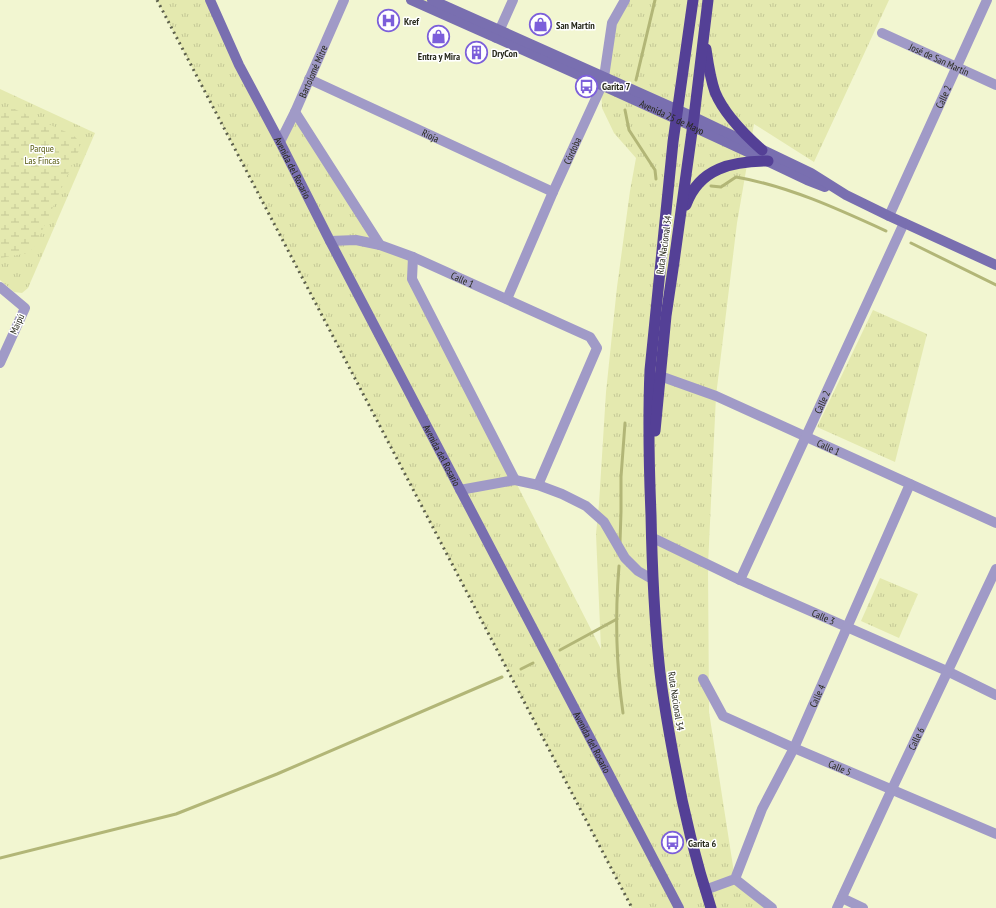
<svg xmlns="http://www.w3.org/2000/svg" width="996" height="908" font-family="'PT Sans Narrow',sans-serif">
<style>
.grass{fill:url(#grass-tufts)}
.wetland{fill:url(#wetland-marsh)}
.lines{fill:none;stroke-linecap:round;stroke-linejoin:round}
.stream{stroke:#b2b677;stroke-width:3}
.minor{stroke:#a09ac7;stroke-width:10}
.secondary{stroke:#796fb0;stroke-width:10}
.trunk{stroke:#544096;stroke-width:11}
.rail{stroke:#5d604c;stroke-width:3;stroke-dasharray:2 4;stroke-linecap:butt}
.labels{text-anchor:middle;dominant-baseline:central;stroke-width:3;stroke-linejoin:round;paint-order:stroke}
.poi-label{font-size:10px;font-weight:bold;fill:#27291b;stroke:#fff;text-anchor:start}
.street-label{font-size:10px;fill:#27291b;stroke:#fff}
.park-label{font-size:10px;fill:#56590e;stroke:#fff}
</style>
<defs>
<pattern id="grass-tufts" width="24" height="20" patternUnits="userSpaceOnUse"><rect width="24" height="20" fill="#e4e9af"/><path d="M3 7l-1-3M5 7V3M7 7l1-3M15 17l-1-3M17 17v-4M19 17l1-3" fill="none" stroke="#c4c896"/></pattern>
<pattern id="wetland-marsh" width="20" height="14" patternUnits="userSpaceOnUse"><rect width="20" height="14" fill="#e4e9af"/><path d="M1 5h8M5 5V1M11 12h8M15 12V8" fill="none" stroke="#c4c896"/></pattern>
</defs>
<rect width="100%" height="100%" fill="#f2f6d1"/>
<g class="grass">
<polygon points="157,0 210,0 280,142 295,112 380,245 413,257 412,279 601,649 596,534 599,504 606,392 617,287 630,191 636,158 614,133 602,108 601,85 411,0 432,0 604,77 612,23 625,0 889,0 814,162 754,124 737,223 716,396 708,565 709,712 735,879 772,908 632,908"/>
<polygon points="0,89 95,133 28,288 22,293 14,292 0,280"/>
<polygon points="873,310 927,334 895,462 817,427"/>
<polygon points="880,578 918,594 899,638 861,621"/>
</g>
<polygon class="wetland" points="12,108 73,135 78,140 80,148 36,244 28,253 1,258 0,109"/>
<g class="lines">
<g class="stream">
<polyline points="636,80 655,0"/>
<polyline points="625,110 629,130 655,170 656,179"/>
<path d="M711,186L721,187L736,177C788,186 838,209 886,231"/>
<polyline points="911,243 996,285"/>
<polyline points="620,542 621,512 621,477 625,423"/>
<path d="M619,566C615,615 616,664 623,713"/>
<polyline points="560,650 617,619"/>
<polyline points="521,669 533,663"/>
<polyline points="0,858 176,814 277,774 502,677"/>
</g>
<g class="minor">
<path id="s1" d="M882,33L996,85"/>
<polyline points="496,38 513,0"/>
<path id="s2" d="M309,79L553,192"/>
<polyline points="295,112 380,245"/>
<path id="s3" d="M280,142L295,112L344,0"/>
<path id="s4" d="M889,216L987,0"/>
<path id="s5" d="M330,241L356,240L380,245L413,257L590,337L597,348L538,485"/>
<polyline points="413,257 412,279 515,480"/>
<polyline points="0,287 25,308 0,363"/>
<path id="s6" d="M507,299L553,192L602,85L604,77L612,23L625,0"/>
<path id="s7" d="M660,376L716,396L996,523"/>
<polyline points="460,490 515,480 538,485 562,494 586,506 604,522 625,558 638,571 652,579"/>
<path id="s8" d="M651,537L740,580L947,671L996,695"/>
<path id="s9" d="M740,580L904,223"/>
<path id="s10" d="M703,679L723,716L794,748L996,834"/>
<polyline points="735,879 772,908"/>
<path id="s11" d="M705,890L735,879L762,809L794,748L910,484"/>
<polyline points="842,898 863,908"/>
<path id="s12" d="M837,908L892,789L996,569"/>
</g>
<g class="secondary">
<path id="s13" d="M210,0L239,65L280,142L330,241L679,908"/>
<path id="s14" d="M411,0C543,59 676,117 807,180L825,187"/>
<polyline points="432,0 694,117 811,173 846,195 889,216 996,265"/>
</g>
<g class="trunk">
<path d="M693,0L673,142L650,370C648,418 649,467 651,515C652,565 654,614 659,663C662,695 668,727 674,759C683,809 695,859 711,908"/>
<path d="M706,49C708,63 710,78 715,92C724,114 744,134 762,150"/>
<path d="M686,205C699,168 733,161 768,161"/>
<polyline points="655,431 666,316 674,262 694,117 708,0"/>
</g>
<polyline class="rail" points="157,0 632,908"/>
</g>
<defs>
<symbol id="hospital-ring" viewBox="-11 -11 22 22"><circle r="9.5" fill="#fff" stroke="#7c5fda" stroke-width="1.5"/><path d="M-5-5h3v3.5h4V-5h3V5h-3V1.5h-4V5h-3Z" fill="#7c5fda"/></symbol>
<symbol id="shop-ring" viewBox="-11 -11 22 22"><circle r="9.5" fill="#fff" stroke="#7c5fda" stroke-width="1.5"/><path d="M-5-2.5h2.3a2.7 3.5 0 0 1 5.4 0H5L5.5 6h-11ZM-1.5-2.5h3a1.5 2.3 0 0 0-3 0Z" fill="#7c5fda"/></symbol>
<symbol id="building-ring" viewBox="-11 -11 22 22"><circle r="9.5" fill="#fff" stroke="#7c5fda" stroke-width="1.5"/><path d="M-4-6H4V6H1V3H-1V6H-4ZM-2.5-4.3h1.7v1.8h-1.7ZM.8-4.3h1.7v1.8H.8ZM-2.5-1h1.7V.8h-1.7ZM.8-1h1.7V.8H.8Z" fill="#7c5fda"/></symbol>
<symbol id="bus-ring" viewBox="-11 -11 22 22"><circle r="9.5" fill="#fff" stroke="#7c5fda" stroke-width="1.5"/><path d="M-5-6H5V4H4V6H2V4H-2V6H-4V4H-5ZM-3.5-4V0h7V-4ZM-3.5 1.2v1.5H-2V1.2ZM2 1.2v1.5H3.5V1.2Z" fill="#7c5fda"/></symbol>
</defs>
<g fill-rule="evenodd">
<use href="#hospital-ring" x="376" y="8" width="25" height="25"/>
<use href="#shop-ring" x="528" y="12" width="25" height="25"/>
<use href="#shop-ring" x="426" y="24" width="25" height="25"/>
<use href="#building-ring" x="464" y="40" width="25" height="25"/>
<use href="#bus-ring" x="574" y="74" width="25" height="25"/>
<use href="#bus-ring" x="660" y="830" width="25" height="25"/>
</g>
<g class="labels">
<g class="poi-label">
<text x="404" y="21">Kref</text>
<text x="556" y="25">San Martín</text>
<text x="492" y="53">DryCon</text>
<text x="439" y="56" text-anchor="middle">Entra y Mira</text>
<text x="602" y="86">Garita 7</text>
<text x="688" y="843">Garita 6</text>
</g>
<g class="street-label">
<text stroke="none"><textPath href="#s1" startOffset="63">José de San Martín</textPath></text>
<text stroke="none"><textPath href="#s3" startOffset="78">Bartolomé Mitre</textPath></text>
<text stroke="none"><textPath href="#s4" startOffset="131">Calle 2</textPath></text>
<text stroke="none"><textPath href="#s14" startOffset="286">Avenida 25 de Mayo</textPath></text>
<text stroke="none"><textPath href="#s2" startOffset="134">Rioja</textPath></text>
<text stroke="none"><textPath href="#s6" startOffset="162">Córdoba</textPath></text>
<text stroke="none"><textPath href="#s13" startOffset="187">Avenida del Rosario</textPath></text>
<text transform="translate(664 245) rotate(-82)">Ruta Nacional 34</text>
<text stroke="none"><textPath href="#s5" startOffset="140">Calle 1</textPath></text>
<text transform="translate(17 324) rotate(-66)">Maipú</text>
<text stroke="none"><textPath href="#s9" startOffset="196">Calle 2</textPath></text>
<text stroke="none"><textPath href="#s7" startOffset="183">Calle 1</textPath></text>
<text stroke="none"><textPath href="#s13" startOffset="511">Avenida del Rosario</textPath></text>
<text stroke="none"><textPath href="#s8" startOffset="190">Calle 3</textPath></text>
<text stroke="none"><textPath href="#s11" startOffset="233">Calle 4</textPath></text>
<text transform="translate(676 701) rotate(81)">Ruta Nacional 34</text>
<text stroke="none"><textPath href="#s12" startOffset="187">Calle 6</textPath></text>
<text stroke="none"><textPath href="#s13" startOffset="835">Avenida del Rosario</textPath></text>
<text stroke="none"><textPath href="#s10" startOffset="170">Calle 5</textPath></text>
</g>
<g class="park-label">
<text x="42" y="148">Parque<tspan x="42" dy="12">Las Fincas</tspan></text>
</g>
</g>
</svg>
